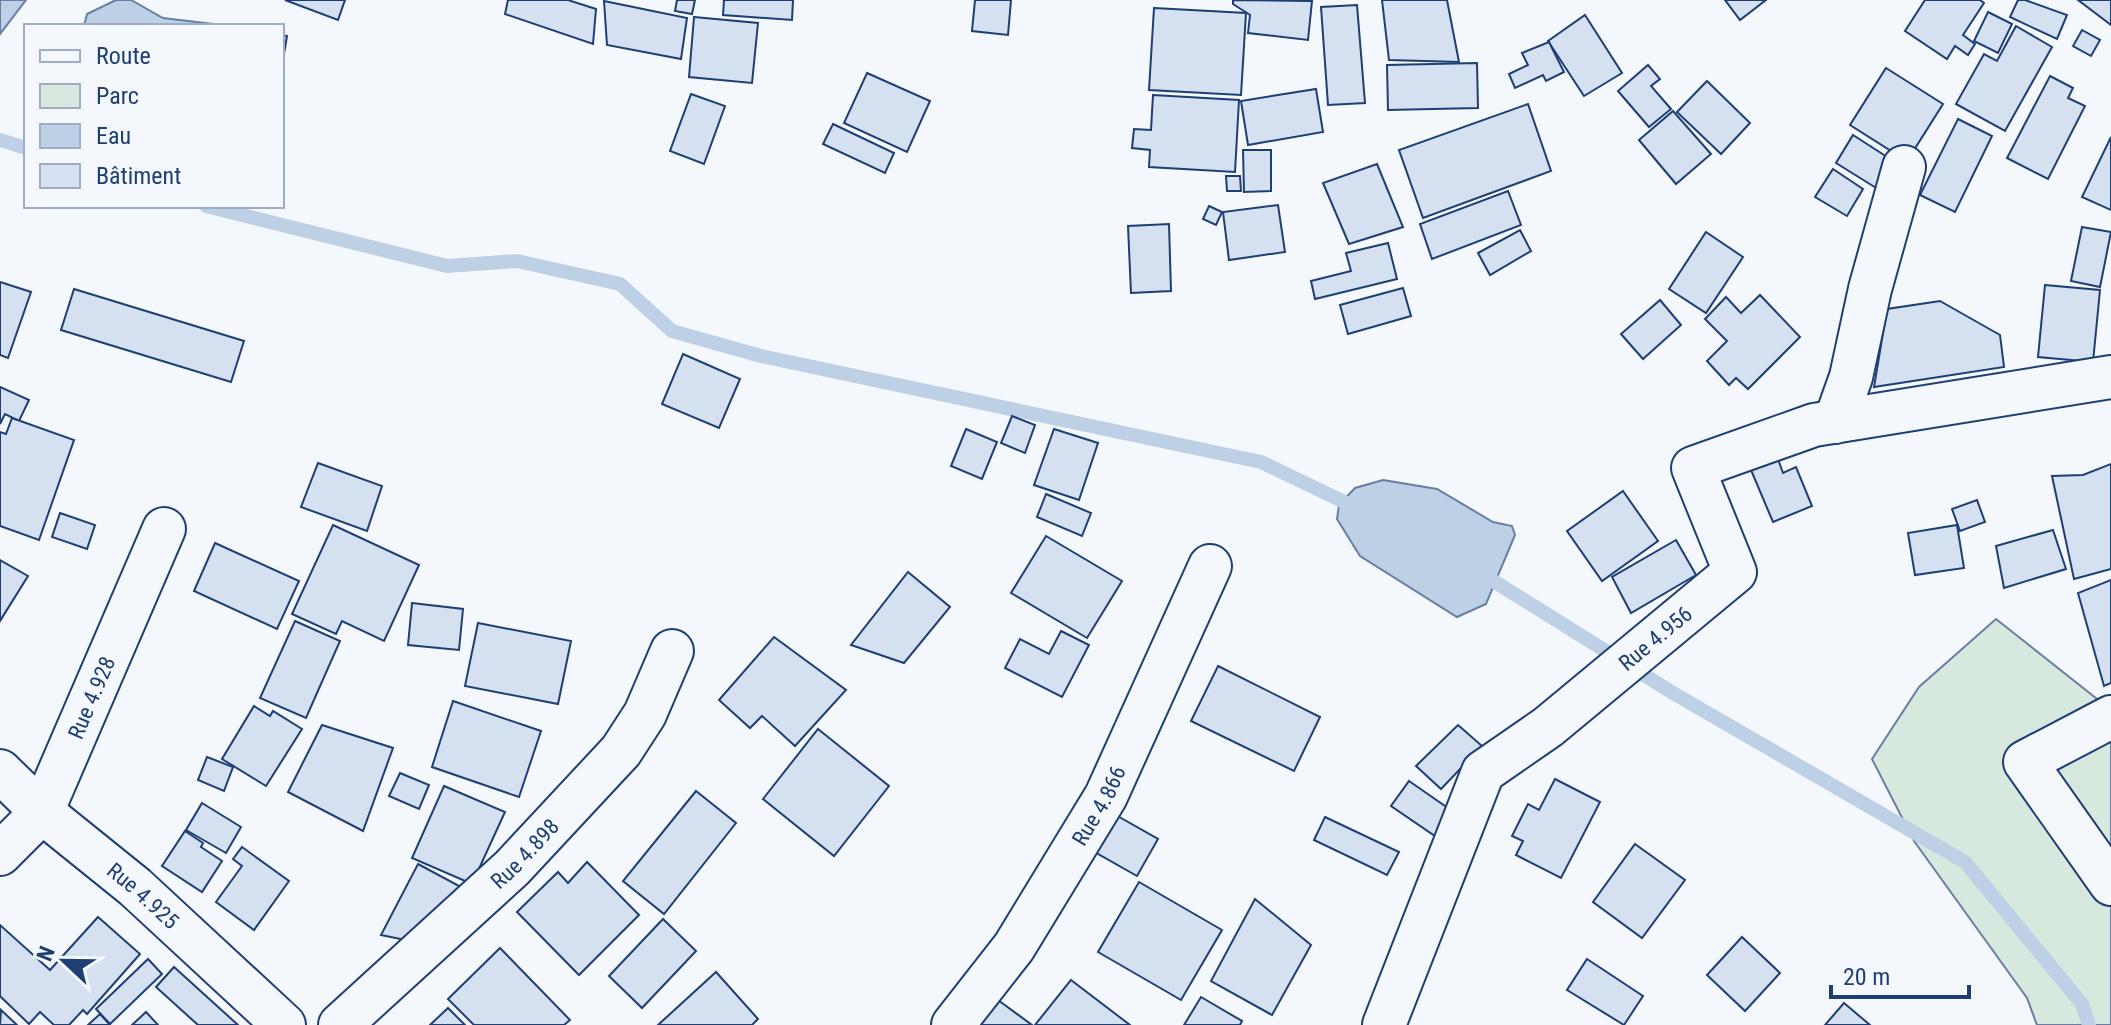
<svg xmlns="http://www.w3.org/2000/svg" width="2111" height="1025" font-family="'Roboto Condensed',sans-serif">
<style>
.green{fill:#d7e8df;stroke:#687fa3;stroke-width:2}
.water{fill:#bed0e5;stroke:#687fa3;stroke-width:2}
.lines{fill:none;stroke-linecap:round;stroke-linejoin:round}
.stream{stroke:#bed0e5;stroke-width:14}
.building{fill:#d5e0f0;stroke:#1d3f73;stroke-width:2}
.street-casing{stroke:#1d3f73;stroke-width:46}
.street{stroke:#f4f7fb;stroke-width:42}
.labels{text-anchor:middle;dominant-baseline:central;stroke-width:6;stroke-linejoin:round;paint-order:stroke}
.street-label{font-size:22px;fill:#1d3f73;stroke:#f4f7fb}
</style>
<rect width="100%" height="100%" fill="#f4f7fb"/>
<polygon class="green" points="1996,619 2111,710 2111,1025 2037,1025 2027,998 1914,841 1872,759 1919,687"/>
<g class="water">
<polygon points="0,0 26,0 0,34"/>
<polygon points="116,0 131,0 163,18 230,26 84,26 87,14"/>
<polygon points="1383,480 1437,489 1493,522 1512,526 1515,535 1486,604 1457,617 1360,556 1337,519 1339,505 1355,488"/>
</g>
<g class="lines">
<g class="stream">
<polyline points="0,140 26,148"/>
<polyline points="206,206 447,266 517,261 620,284 672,331 761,356 1261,462 1359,509"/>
<polyline points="1479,572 1673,693 1965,862 2082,1004 2089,1025"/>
</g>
</g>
<g class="building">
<polygon points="285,0 345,0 338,20"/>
<polygon points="508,0 568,0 596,9 593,44 505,14"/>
<polygon points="677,0 695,0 692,14 675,11"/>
<polygon points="724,0 793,0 792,20 723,15"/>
<polygon points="975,0 1011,0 1008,35 972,31"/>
<polygon points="1233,0 1312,1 1308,40 1248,33 1250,15 1233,4"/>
<polygon points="1382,0 1447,0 1459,62 1389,60"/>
<polygon points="1725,0 1766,0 1740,20"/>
<polygon points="1925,0 1980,0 1984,3 1963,35 1975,44 1968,55 1955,46 1947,59 1905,31"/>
<polygon points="2018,0 2025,0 2067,15 2057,39 2010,17"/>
<polygon points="2078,0 2111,0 2111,25"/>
<polygon points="604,1 687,18 681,59 607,45"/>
<polygon points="1357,5 1365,103 1328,105 1321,7"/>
<polygon points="1154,8 1246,13 1241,95 1149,90"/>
<polygon points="1988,12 2012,24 1998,53 1974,41"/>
<polygon points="1585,15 1622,73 1584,96 1548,41"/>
<polygon points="694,17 758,23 752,83 689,77"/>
<polygon points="2016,26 2052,47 2005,131 1956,104 1984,54 1997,61"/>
<polygon points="2082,30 2100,40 2091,56 2073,46"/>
<polygon points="282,35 287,36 282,66"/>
<polygon points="1549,42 1564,72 1546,81 1543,75 1515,88 1509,74 1528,65 1522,53"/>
<polygon points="1477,63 1478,108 1388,110 1387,65"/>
<polygon points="1648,65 1660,79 1651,86 1671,109 1649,127 1618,91"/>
<polygon points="1886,68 1943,104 1907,161 1850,125"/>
<polygon points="867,73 930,101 907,152 844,123"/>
<polygon points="2050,76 2073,88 2068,98 2085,106 2048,179 2007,158"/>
<polygon points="1707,81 1750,123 1721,154 1677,112"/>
<polygon points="1316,89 1323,132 1248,145 1241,101"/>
<polygon points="691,94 725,106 704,164 670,151"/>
<polygon points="1153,95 1239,100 1235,172 1149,167 1150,150 1132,148 1134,129 1151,130"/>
<polygon points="1528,104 1551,171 1423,218 1399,150"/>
<polygon points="1673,111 1711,154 1676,184 1639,140"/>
<polygon points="1958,119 1992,136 1955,212 1920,195"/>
<polygon points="833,124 894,153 885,173 823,144"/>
<polygon points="1853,135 1898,164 1881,191 1836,163"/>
<polygon points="2111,137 2111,210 2082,197"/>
<polygon points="1243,150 1271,150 1271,191 1244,192"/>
<polygon points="1377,164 1403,227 1349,244 1323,183"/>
<polygon points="1833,169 1863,189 1847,216 1815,197"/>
<polygon points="1226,176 1240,176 1241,191 1227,191"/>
<polygon points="1508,191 1521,225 1432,259 1420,224"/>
<polygon points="1278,205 1285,252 1229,260 1223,212"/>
<polygon points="1209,206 1222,212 1216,225 1203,219"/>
<polygon points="1169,224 1171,291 1131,293 1128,226"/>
<polygon points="2082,227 2111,232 2100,287 2071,281"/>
<polygon points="1520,230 1531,251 1490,275 1478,253"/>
<polygon points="1706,232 1743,257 1706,313 1669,289"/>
<polygon points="1388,243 1397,279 1315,299 1311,281 1351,271 1346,253"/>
<polygon points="0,282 31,292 8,358 0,355"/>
<polygon points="2045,285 2100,290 2093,362 2038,357"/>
<polygon points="1403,288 1411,316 1348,334 1340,305"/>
<polygon points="74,289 244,341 231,382 61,330"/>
<polygon points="1760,295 1800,337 1748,389 1736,378 1729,385 1707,361 1727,341 1705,319 1726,297 1741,313"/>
<polygon points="1660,300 1681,325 1643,359 1621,334"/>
<polygon points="1940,301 2000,335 2004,367 1874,387 1887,309"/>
<polygon points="683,354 740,379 719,428 662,404"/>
<polygon points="0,387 29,400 19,421 5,414 0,424"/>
<polygon points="1012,416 1035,425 1025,453 1001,443"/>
<polygon points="12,418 74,440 39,540 0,526 0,432 6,434"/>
<polygon points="966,429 997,442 982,479 951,466"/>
<polygon points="1054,429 1098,443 1079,500 1034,485"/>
<polygon points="1778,459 1783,473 1796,467 1812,506 1773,522 1751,470"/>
<polygon points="318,463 382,486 367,531 301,507"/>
<polygon points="2111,464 2111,569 2074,579 2052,476 2083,475"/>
<polygon points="1623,491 1658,541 1602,581 1567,531"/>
<polygon points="1046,494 1091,513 1082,536 1037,517"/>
<polygon points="1977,500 1985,522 1960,531 1952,509"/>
<polygon points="60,513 95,525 87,549 52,537"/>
<polygon points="333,525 419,565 384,641 342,621 336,634 292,614"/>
<polygon points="1957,525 1964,568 1915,575 1908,533"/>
<polygon points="2053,530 2066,569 2004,588 1996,546"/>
<polygon points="1046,536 1122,581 1087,638 1011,593"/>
<polygon points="1676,540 1696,575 1631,613 1612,577"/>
<polygon points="215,543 299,581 277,629 194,591"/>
<polygon points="0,560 28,576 0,621"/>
<polygon points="908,572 950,607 904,663 851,645"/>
<polygon points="2111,580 2111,683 2104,686 2078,593"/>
<polygon points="412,603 463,609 459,650 408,645"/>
<polygon points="295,621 340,641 306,718 260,698"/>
<polygon points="478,623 571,641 558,704 465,686"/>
<polygon points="1061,631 1089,645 1062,697 1005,668 1020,639 1049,654"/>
<polygon points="774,637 846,690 795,746 762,716 750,728 719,700"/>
<polygon points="1218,666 1320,717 1294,771 1191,721"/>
<polygon points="453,701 541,731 519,797 432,767"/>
<polygon points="254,706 270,716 273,711 302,729 266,786 222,759"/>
<polygon points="322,725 393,748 363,831 288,792"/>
<polygon points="1458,725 1482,746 1441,789 1416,766"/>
<polygon points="818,729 889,786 834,856 763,799"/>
<polygon points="207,757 233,767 224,791 198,780"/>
<polygon points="400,773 429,785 419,809 389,796"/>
<polygon points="1555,779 1600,802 1561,878 1516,855 1523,841 1512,836 1528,804 1539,810"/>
<polygon points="1409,781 1471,824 1454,849 1391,806"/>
<polygon points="444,786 505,812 472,884 412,858"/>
<polygon points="696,791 736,823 664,914 623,881"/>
<polygon points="202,803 241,827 226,853 186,830"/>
<polygon points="1114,814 1158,839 1137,876 1093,851"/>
<polygon points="1325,817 1399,852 1387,875 1314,840"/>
<polygon points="185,831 203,843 201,847 222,861 202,892 162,866"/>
<polygon points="1635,844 1685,880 1642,938 1593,902"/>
<polygon points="242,847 289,881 254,930 216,902 242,866 233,859"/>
<polygon points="587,862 639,915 579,975 517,912 558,872 568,883"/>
<polygon points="418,864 461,887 415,942 381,935"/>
<polygon points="1139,882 1222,930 1181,1000 1098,952"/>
<polygon points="1255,899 1311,945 1272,1015 1211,981"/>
<polygon points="98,917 140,954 87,1014 83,1010 69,1025 54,1025 40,1012 29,1024 0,996 0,925 50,970"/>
<polygon points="663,919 696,951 642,1008 609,976"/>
<polygon points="1742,937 1780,973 1745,1011 1707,975"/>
<polygon points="500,948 570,1020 564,1025 474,1025 448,999"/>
<polygon points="148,959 162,974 110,1024 96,1009"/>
<polygon points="1587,959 1643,996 1624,1025 1567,990"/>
<polygon points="174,967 238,1025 198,1025 156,987"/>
<polygon points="716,972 758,1019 752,1025 658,1025"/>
<polygon points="1071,980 1130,1025 1035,1025"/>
<polygon points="1201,997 1242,1021 1240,1025 1184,1025"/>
<polygon points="998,1000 1032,1025 980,1025"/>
<polygon points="1844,1003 1870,1025 1825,1025"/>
<polygon points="448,1008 465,1025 430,1025"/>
<polygon points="1,1010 17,1025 0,1025"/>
<polygon points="146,1012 158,1025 132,1025"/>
<polygon points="100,1014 110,1025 88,1025"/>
</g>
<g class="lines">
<defs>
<g id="street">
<polyline points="1835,422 1851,377 1870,289 1904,167"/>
<polyline points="2111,717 2025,762 2111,884"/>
<path id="s1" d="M0,771L42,812L135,887L284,1025"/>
<path id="s2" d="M0,854L42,812L164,529"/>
<path id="s3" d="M340,1025L512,868L621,751L645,714L672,651"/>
<path id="s4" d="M953,1025L1014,947L1106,796L1210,566"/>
<path id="s5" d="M1384,1025L1483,772L1548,727L1735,572L1693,468L1814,425L2111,377"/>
</g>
</defs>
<use href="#street" class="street-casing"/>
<use href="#street" class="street"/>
</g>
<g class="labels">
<g class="street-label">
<text stroke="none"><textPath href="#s5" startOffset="490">Rue 4.956</textPath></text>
<text stroke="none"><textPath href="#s2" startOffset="184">Rue 4.928</textPath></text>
<text stroke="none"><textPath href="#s4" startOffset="264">Rue 4.866</textPath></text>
<text stroke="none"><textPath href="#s3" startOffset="252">Rue 4.898</textPath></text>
<text stroke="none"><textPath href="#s1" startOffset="190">Rue 4.925</textPath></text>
</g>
</g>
<rect x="24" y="24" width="260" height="184" fill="#f4f7fb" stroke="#9eadc5" stroke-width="2"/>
<rect x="40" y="50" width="40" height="12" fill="#f4f7fb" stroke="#9eadc5" stroke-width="2"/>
<text x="96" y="64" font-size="24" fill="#1d3f73">Route</text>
<rect x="40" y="84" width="40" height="24" fill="#d7e8df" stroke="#9eadc5" stroke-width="2"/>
<text x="96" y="104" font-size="24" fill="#1d3f73">Parc</text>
<rect x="40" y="124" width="40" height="24" fill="#bed0e5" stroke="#9eadc5" stroke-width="2"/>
<text x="96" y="144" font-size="24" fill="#1d3f73">Eau</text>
<rect x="40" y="164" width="40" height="24" fill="#d5e0f0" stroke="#9eadc5" stroke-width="2"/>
<text x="96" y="184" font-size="24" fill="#1d3f73">Bâtiment</text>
<g transform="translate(64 961) rotate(292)" stroke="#f4f7fb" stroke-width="6" paint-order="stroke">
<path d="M0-6L14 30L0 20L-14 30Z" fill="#1d3f73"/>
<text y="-12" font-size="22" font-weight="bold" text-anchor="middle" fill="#1d3f73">N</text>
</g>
<path d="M1831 985v12h138v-12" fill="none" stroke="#1d3f73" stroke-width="4"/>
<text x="1843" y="985" font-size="24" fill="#1d3f73" stroke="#f4f7fb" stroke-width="6" paint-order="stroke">20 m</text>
</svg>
